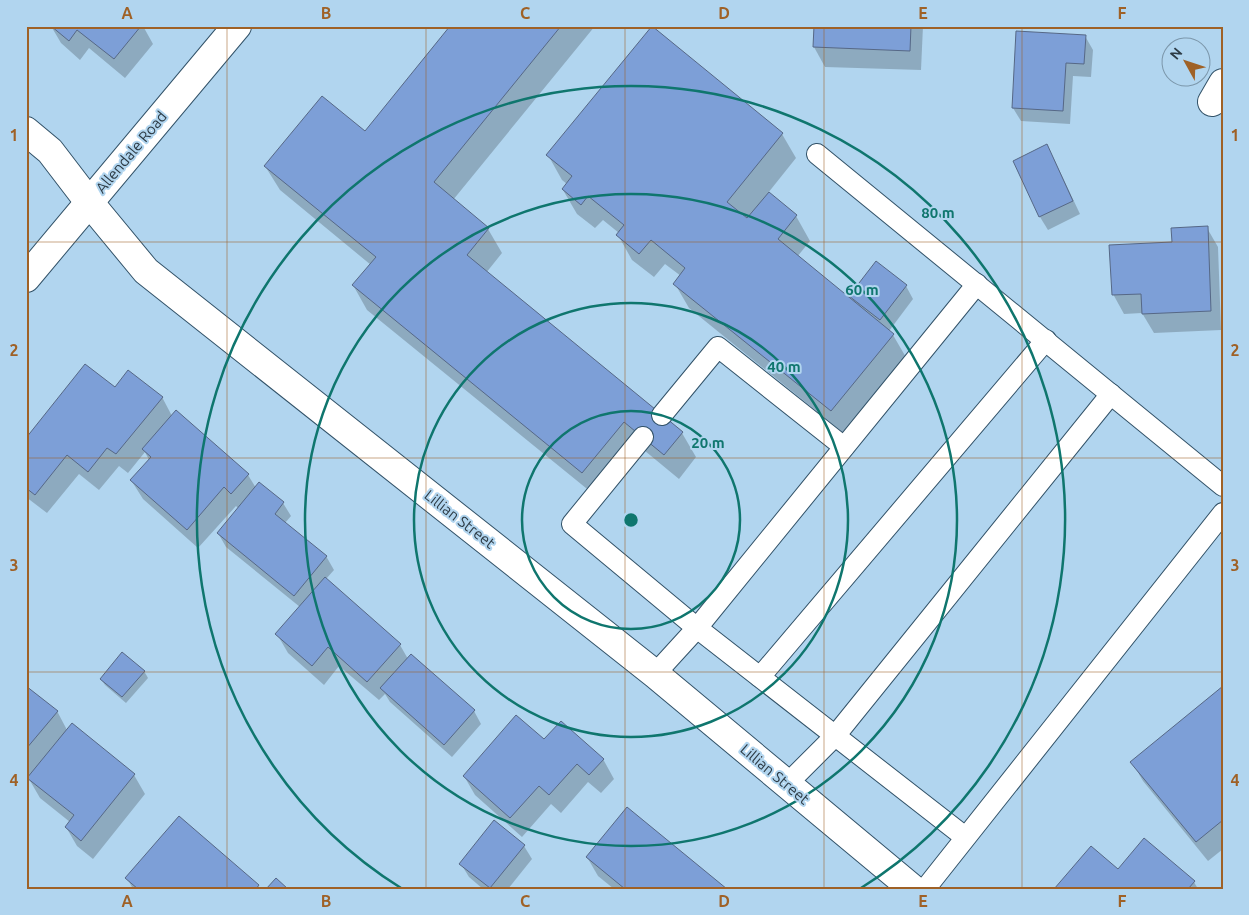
<svg xmlns="http://www.w3.org/2000/svg" width="1249" height="915" font-family="Ubuntu,sans-serif">
<style>
.shadow{fill:#0003}
.building{fill:#7d9fd7;stroke:#566886}
.lines{fill:none;stroke-linecap:round;stroke-linejoin:round}
.service-casing{stroke:#325268;stroke-width:22}
.minor-casing{stroke:#325268;stroke-width:30}
.tertiary-casing{stroke:#325268;stroke-width:30}
.service{stroke:#fff;stroke-width:20}
.minor{stroke:#fff;stroke-width:28}
.tertiary{stroke:#fff;stroke-width:28}
.grid{fill:none;stroke:#9f6126;stroke-width:1;stroke-opacity:0.55}
.ring{fill:none;stroke:#0f766e;stroke-width:2.5}
.labels{text-anchor:middle;dominant-baseline:central;stroke-width:4;stroke-linejoin:round;paint-order:stroke}
.street-label{font-size:15px;fill:#2d3b45;stroke:#b1d5ef}
.centre{fill:#0f766e;stroke:#b1d5ef;stroke-width:2.5}
.ring-label{font-size:15px;text-anchor:middle;font-weight:bold;fill:#0f766e;stroke:#b1d5ef;stroke-width:4;stroke-linejoin:round;paint-order:stroke}
.neatline{fill:none;stroke:#9f6126;stroke-width:2}
.grid-label{font-size:16px;text-anchor:middle;font-weight:bold;fill:#9f6126}
</style>
<rect width="100%" height="100%" fill="#b1d5ef"/>
<g class="shadow">
<polygon points="51,26 143,26 153,44 125,78 89,48 80,60 61,43"/>
<polygon points="452,26 595,26 453,200 488,229 502,253 486,273 682,433 696,457 679,479 639,446 597,497 367,310 353,285 371,265 280,190 265,166 365,133"/>
<polygon points="815,26 923,26 921,70 825,67 814,47"/>
<polygon points="1085,36 1093,50 1091,77 1073,76 1070,124 1021,121 1013,108"/>
<polygon points="782,134 796,158 768,193 796,216 810,241 797,257 854,303 850,296 906,286 913,299 889,331 893,335 907,359 846,435 689,308 675,284 681,276 665,264 654,277 632,260 618,235 619,233 603,220 595,228 577,214 563,190 567,184 562,180 548,155"/>
<polygon points="1046,146 1054,159 1080,214 1048,230 1040,217 1014,161"/>
<polygon points="1207,228 1218,247 1221,330 1154,333 1142,313 1124,314 1113,294"/>
<polygon points="115,389 162,397 172,416 248,475 256,488 283,503 291,516 285,523 326,556 334,570 326,579 400,645 408,659 474,711 481,724 452,757 390,702 385,694 379,700 339,666 324,685 288,653 277,634 300,607 226,547 218,533 239,509 236,506 198,548 143,499 131,480 149,460 145,452 128,473 119,466 99,490 79,474 47,513 26,497 26,440"/>
<polygon points="144,671 148,678 126,703 105,685 101,679"/>
<polygon points="26,687 57,711 67,730 134,775 145,794 93,859 77,846 66,827 70,822 40,798 29,779 26,782"/>
<polygon points="1223,688 1223,849 1208,861 1143,781 1132,762"/>
<polygon points="544,741 603,759 614,779 601,793 588,782 561,813 551,804 522,837 475,795 464,776"/>
<polygon points="180,817 258,886 260,889 133,889 127,878"/>
<polygon points="524,846 532,859 508,889 483,889 469,877 461,864"/>
<polygon points="587,857 725,889 614,889 598,876"/>
<polygon points="1118,871 1194,882 1198,889 1056,889"/>
</g>
<g class="building">
<polygon points="51,26 141,26 114,59 77,30 69,41"/>
<polygon points="450,26 561,26 434,182 489,228 467,255 683,432 664,455 624,422 582,473 352,285 376,257 264,166 322,96 365,131"/>
<polygon points="652,26 783,133 727,202 747,218 769,192 797,215 778,239 894,334 831,411 673,284 685,268 651,240 639,254 616,235 624,225 588,196 581,205 562,189 572,176 546,155"/>
<polygon points="814,26 911,26 910,51 813,47"/>
<polygon points="1016,31 1086,35 1084,64 1066,63 1063,111 1012,108"/>
<polygon points="1047,144 1073,201 1039,217 1013,161"/>
<polygon points="1208,226 1211,311 1142,314 1141,294 1112,295 1109,245 1172,242 1171,228"/>
<polygon points="876,261 907,285 880,320 849,296"/>
<polygon points="85,364 115,387 128,370 163,397 116,454 107,448 88,472 67,455 35,495 26,488 26,438"/>
<polygon points="176,410 249,474 231,494 224,487 187,530 130,480 151,457 142,449"/>
<polygon points="259,482 284,502 275,514 327,556 294,596 217,533"/>
<polygon points="325,577 401,644 367,682 328,647 312,666 275,634"/>
<polygon points="122,652 145,671 122,697 100,679"/>
<polygon points="411,654 475,710 444,745 380,688"/>
<polygon points="26,686 58,711 26,749"/>
<polygon points="1223,686 1223,820 1196,842 1130,762"/>
<polygon points="516,715 544,739 561,721 604,759 589,775 577,764 549,795 539,786 510,818 463,776"/>
<polygon points="72,723 135,774 81,841 65,827 74,815 27,778"/>
<polygon points="627,807 727,889 625,889 586,857"/>
<polygon points="179,816 259,885 256,889 138,889 125,878"/>
<polygon points="494,820 525,845 490,888 459,864"/>
<polygon points="1144,838 1195,881 1188,889 1054,889 1091,846 1118,869"/>
<polygon points="276,878 288,889 266,889"/>
</g>
<g class="lines">
<defs>
<g id="service">
<polyline points="817,154 1223,486"/>
<polyline points="662,415 718,347 844,447"/>
<polyline points="643,437 572,524 697,628 965,837"/>
<polyline points="655,674 697,628 977,284"/>
<polyline points="760,677 1046,340"/>
<polyline points="787,784 835,736 1111,394"/>
<polyline points="925,889 1223,513"/>
</g>
<g id="minor">
<polyline points="1212,102 1223,83"/>
<polyline points="26,131 50,151 89,202 146,271 655,674 913,889"/>
</g>
<polyline id="tertiary" points="26,278 237,26"/>
</defs>
<use href="#service" class="service-casing"/>
<use href="#minor" class="minor-casing"/>
<use href="#tertiary" class="tertiary-casing"/>
<use href="#service" class="service"/>
<use href="#minor" class="minor"/>
<use href="#tertiary" class="tertiary"/>
</g>
<path class="grid" d="M227,26V889M426,26V889M625,26V889M824,26V889M1022,26V889M26,242H1223M26,458H1223M26,672H1223"/>
<g class="ring">
<circle cx="631" cy="520" r="109"/>
<circle cx="631" cy="520" r="217"/>
<circle cx="631" cy="520" r="326"/>
<path d="M401 888A434 434 0 1 1 861 888"/>
</g>
<g class="labels">
<g class="street-label">
<text transform="translate(131 152) rotate(-50)">Allendale Road</text>
<text transform="translate(460 519) rotate(38)">Lillian Street</text>
<text transform="translate(775 774) rotate(40)">Lillian Street</text>
</g>
</g>
<circle cx="631" cy="520" r="8" class="centre"/>
<g class="ring-label">
<text x="938" y="218">80 m</text>
<text x="862" y="295">60 m</text>
<text x="784" y="372">40 m</text>
<text x="708" y="448">20 m</text>
</g>
<rect width="1249" height="915" fill="none" stroke="#b1d5ef" stroke-width="55"/>
<g transform="translate(1186 62) rotate(310)"><circle r="24" fill="#b1d5ef" stroke="#7c97ab"/>
<path d="M0-4L9 19L0 12L-9 19Z" fill="#9f6126"/>
<text y="-8" font-size="14" font-weight="bold" text-anchor="middle" fill="#2d3b45">N</text>
</g>
<rect x="28" y="28" width="1194" height="860" class="neatline"/>
<g class="grid-label">
<text x="127" y="19">A</text>
<text x="326" y="19">B</text>
<text x="525" y="19">C</text>
<text x="724" y="19">D</text>
<text x="923" y="19">E</text>
<text x="1122" y="19">F</text>
<text x="14" y="141">1</text>
<text x="1235" y="141">1</text>
<text x="14" y="356">2</text>
<text x="1235" y="356">2</text>
<text x="14" y="571">3</text>
<text x="1235" y="571">3</text>
<text x="14" y="786">4</text>
<text x="1235" y="786">4</text>
<text x="127" y="907">A</text>
<text x="326" y="907">B</text>
<text x="525" y="907">C</text>
<text x="724" y="907">D</text>
<text x="923" y="907">E</text>
<text x="1122" y="907">F</text>
</g>
</svg>
